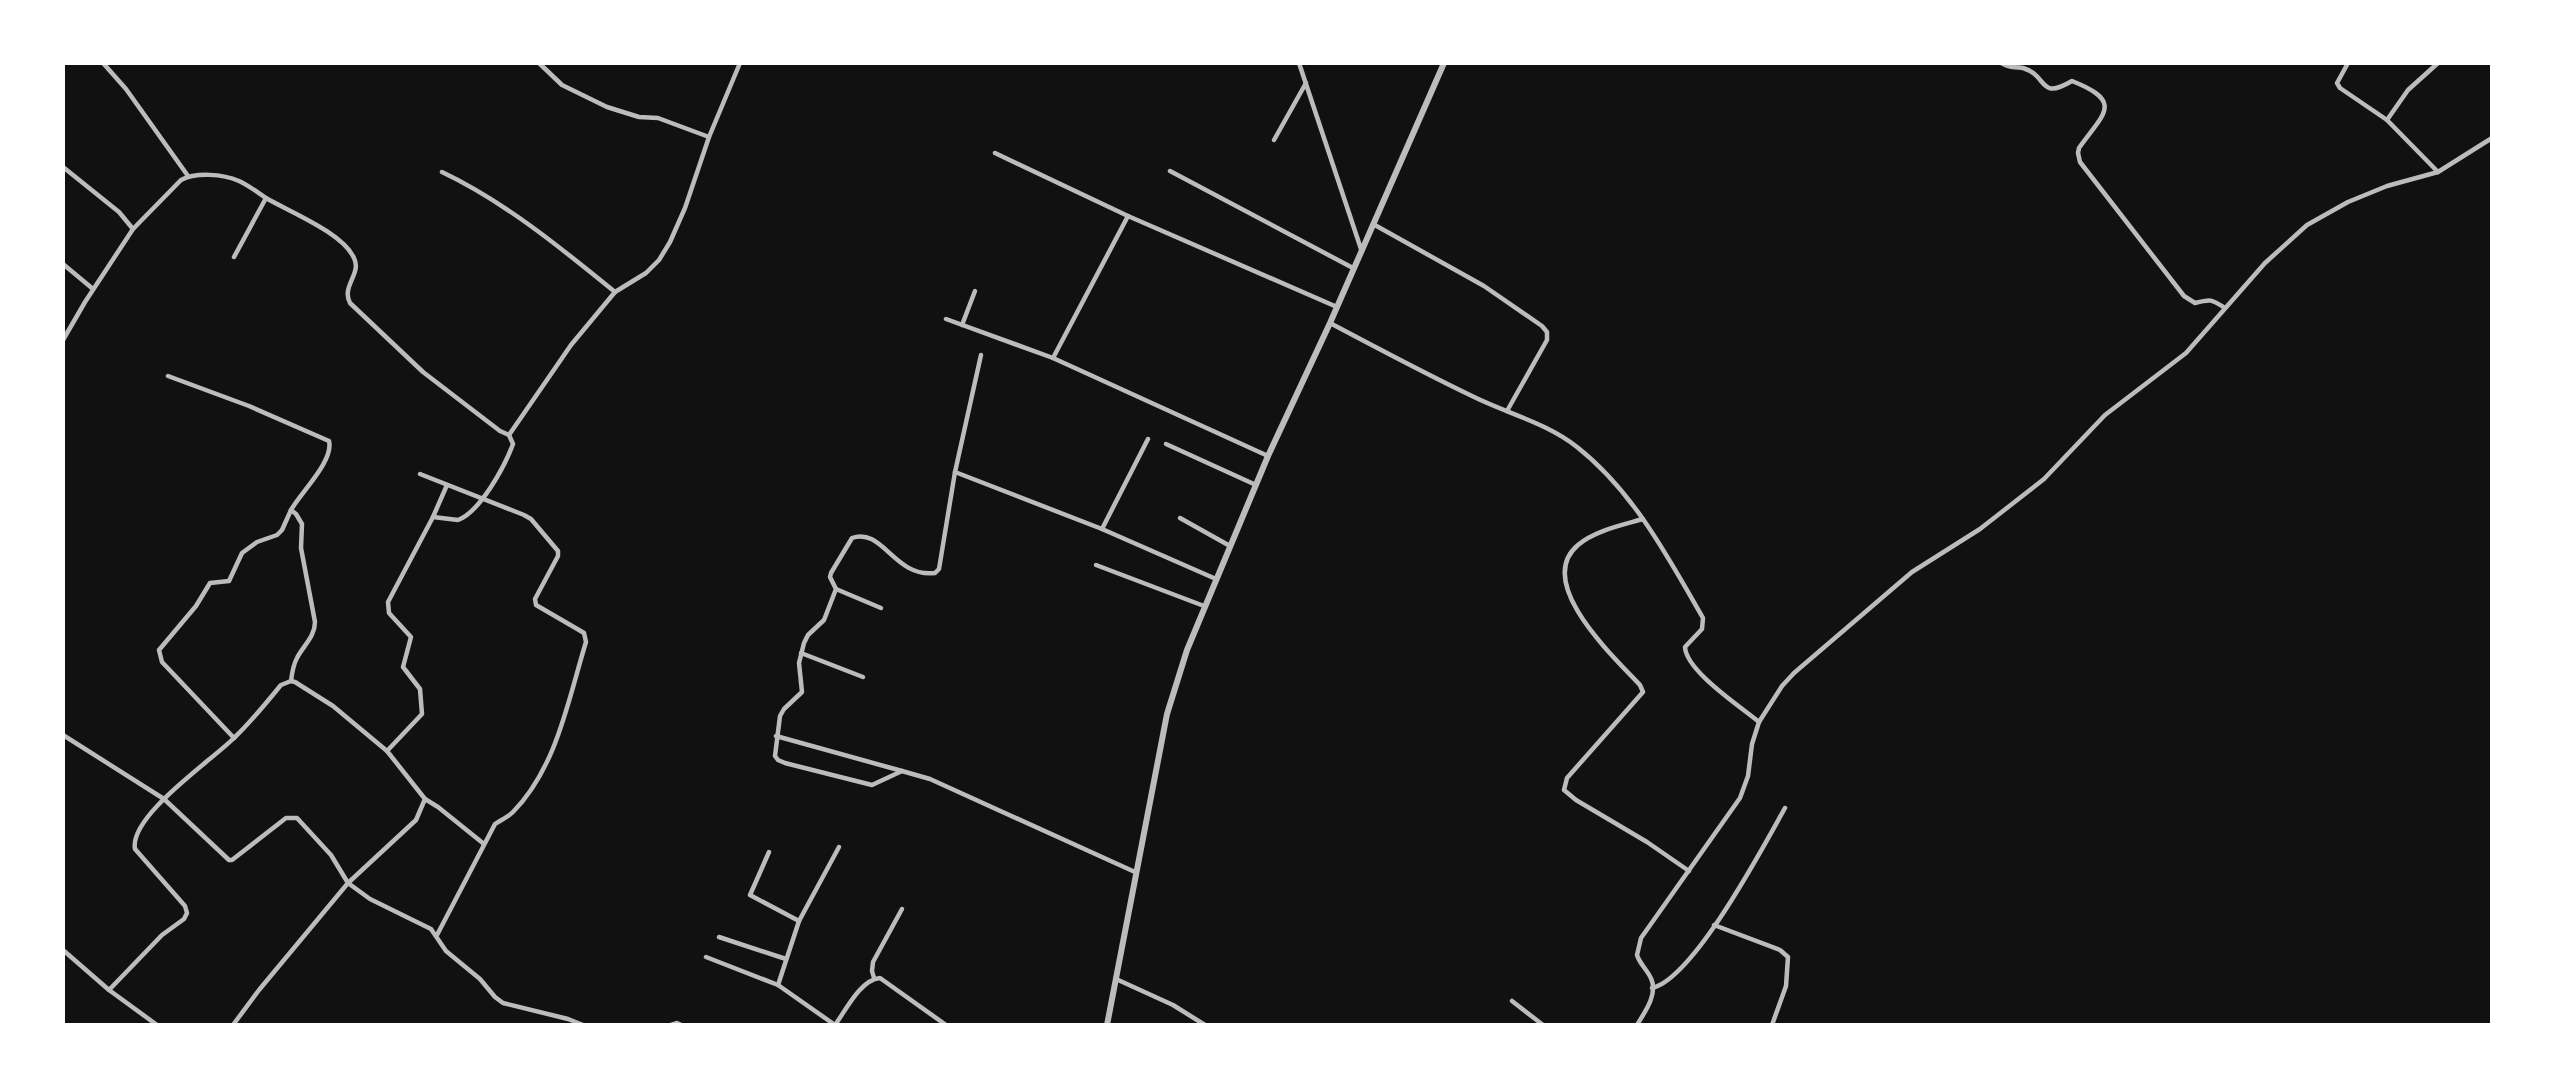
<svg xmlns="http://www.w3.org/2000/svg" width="2555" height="1088" font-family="Roboto,sans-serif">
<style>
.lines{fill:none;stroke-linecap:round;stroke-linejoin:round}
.minor{stroke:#bcbcbc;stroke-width:4.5}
.tertiary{stroke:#bcbcbc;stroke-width:6}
</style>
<rect width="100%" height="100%" fill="#111"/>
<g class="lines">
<g class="minor">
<polyline points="103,63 126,89 188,176"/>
<polyline points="539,63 562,85 607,107 639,117 658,118 709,137"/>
<polyline points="1299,63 1361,249"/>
<path d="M2001,63C2010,69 2014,66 2023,68C2049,76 2038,101 2072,81C2125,102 2103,114 2079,148L2078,153L2080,162L2184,296L2195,303C2211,299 2211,299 2225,308"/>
<polyline points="2348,63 2337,83 2340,88 2387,120 2438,172"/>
<polyline points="2387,120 2408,90 2438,63"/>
<polyline points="1274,140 1306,83"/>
<polyline points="995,153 1128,216 1337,307"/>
<polyline points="63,167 119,212 133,229"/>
<polyline points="1170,171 1353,268"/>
<path d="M442,172C505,202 561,248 615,292"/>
<polyline points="1373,224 1484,286 1542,326 1547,332 1547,340 1507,411"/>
<polyline points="234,257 266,198"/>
<polyline points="63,264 93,289"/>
<polyline points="946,319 1053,358 1268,456"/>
<path d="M1330,323C1377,348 1424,373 1472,396C1506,413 1547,423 1577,447C1633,491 1668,557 1703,618L1702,629L1685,647C1686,671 1741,707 1759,722"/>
<polyline points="962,325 975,291"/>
<path d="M63,340L85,302L133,229L181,180C196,172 223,174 239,181C248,185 257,192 266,198C290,212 343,233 354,258C362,274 341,286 350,303L423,372L500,431L509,435L513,444C505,466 480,512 458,520L433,517L388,602L389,613L411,637L403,667L420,689L422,714L387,751L333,706L295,682L291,681L281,685C266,703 251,722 234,738C211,761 129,816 135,849L185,906L187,913L184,919L162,935L109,990"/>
<path d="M981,355L955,472L939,569L935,573C894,578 883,527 852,538L831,573L830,577L836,589L824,620L808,635L804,643L799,663L802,692L784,709L780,716L775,756L778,760L785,763L872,785L902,771L930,779L1135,872"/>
<polyline points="1053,358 1128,216"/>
<path d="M168,376L249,406L329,441C334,461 301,492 291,510L296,514L302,524L301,548L315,622C315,637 303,646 297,658C293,665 292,673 291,681"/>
<polyline points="509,435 571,345 615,292 646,273 659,260 670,242 685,208 709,137 740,63"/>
<polyline points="1166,444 1256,485"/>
<polyline points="955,472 1102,529 1216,579"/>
<path d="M420,474L524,515L531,519L558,551V556L535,599L536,605L579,630L584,633L586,642C568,700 557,767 513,812C508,817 501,820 495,824L437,935"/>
<polyline points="433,517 447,485"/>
<polyline points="1180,518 1230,546"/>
<path d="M1643,519C1622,525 1594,531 1578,545C1533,583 1615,658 1640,685L1643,692L1567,778L1564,790L1576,800L1647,842L1689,871"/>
<polyline points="1102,529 1148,439"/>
<polyline points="1096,565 1204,606"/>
<polyline points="836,589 881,608"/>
<polyline points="801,653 863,677"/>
<polyline points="63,735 164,799 229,860 232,860 286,818 297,818 331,855 348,883 370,899 431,929 446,951 480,979 495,997 503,1003 568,1019 583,1025"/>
<polyline points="776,736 902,771"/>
<polyline points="234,738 162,662 159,650 196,606 210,583 229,581 242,553 257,542 277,535 282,530 291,510"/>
<polyline points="425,799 438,807 484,844"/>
<polyline points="769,852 750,895 799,921"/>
<polyline points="1714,925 1780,950 1788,957 1786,986 1772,1025"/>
<polyline points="719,937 786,959"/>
<polyline points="63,950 109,990 157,1025"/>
<polyline points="706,957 778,985 835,1025"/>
<polyline points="874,978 872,971 873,962 902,909"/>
<polyline points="1116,979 1173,1005 1205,1025"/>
<polyline points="778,985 799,921 839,847"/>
<path d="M1652,988C1694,978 1763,847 1785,808"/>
<polyline points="1512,1001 1543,1025"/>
<polyline points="233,1025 259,990 348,883 416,820 425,799 387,751"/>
<polyline points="671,1025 677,1023 681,1025"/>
<path d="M835,1025C846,1010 860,980 880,978L946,1025"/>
<path d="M1637,1025C1644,1013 1657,996 1652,981C1649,971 1640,965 1637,955L1641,938L1740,798L1748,776L1752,744L1759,722L1782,686L1794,673L1912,572L1980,529L2044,479L2105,415L2186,353L2265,263L2307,225L2348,202L2387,186L2438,172L2492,138"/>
</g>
<polyline class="tertiary" points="1107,1025 1167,714 1187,650 1268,456 1330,323 1444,63"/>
</g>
<rect width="2555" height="1088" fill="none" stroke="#ffffff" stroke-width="130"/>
</svg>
